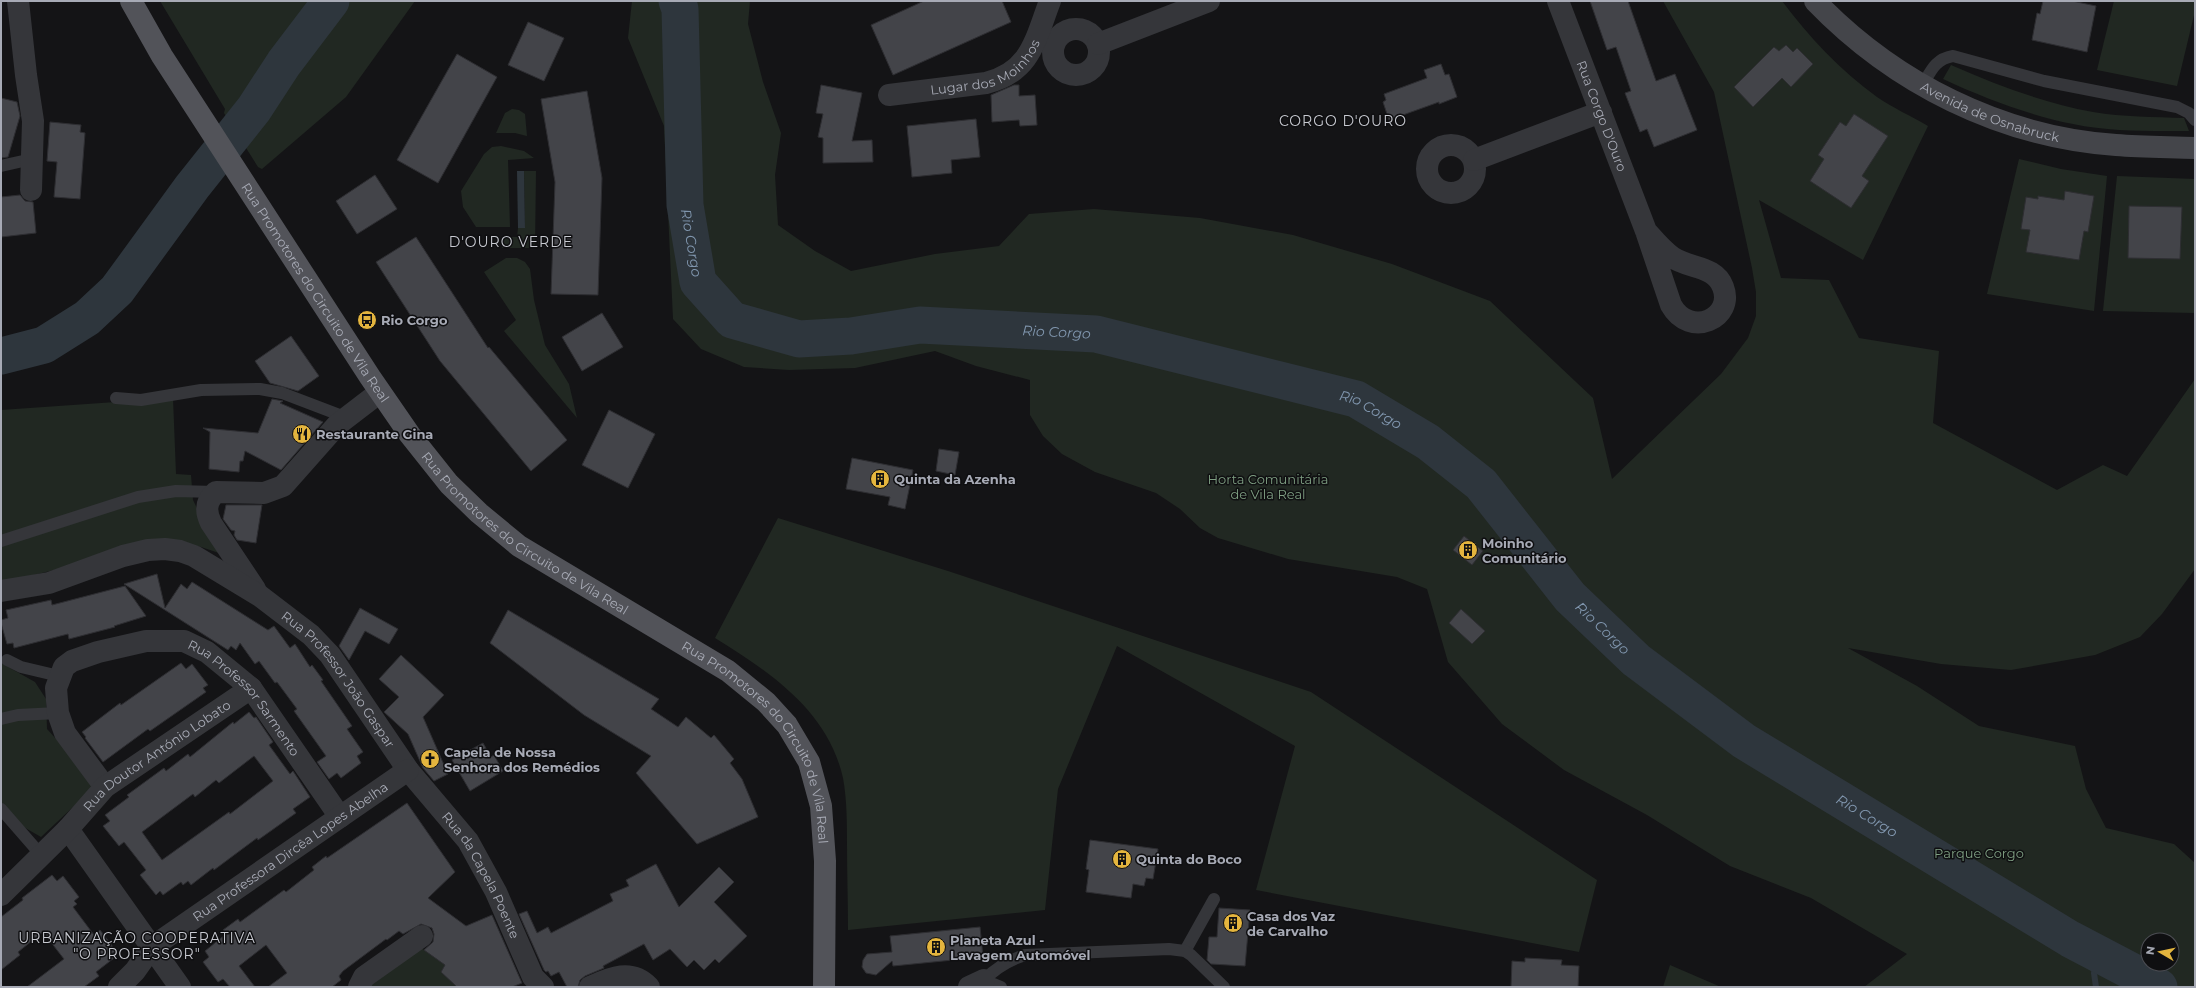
<svg xmlns="http://www.w3.org/2000/svg" width="2196" height="988" font-family="Montserrat,sans-serif">
<style>
.green{fill:#212822;fill-rule:evenodd}
.water{fill:#2e363d}
.lines{fill:none;stroke-linecap:round;stroke-linejoin:round}
.stream{stroke:#2e363d;stroke-width:6}
.river{stroke:#2e363d;stroke-width:37}
.building{fill:#434449;stroke:#2e2e32;fill-rule:evenodd}
.service{stroke:#35363a;stroke-width:12}
.minor{stroke:#35363a;stroke-width:22}
.secondary{stroke:#44454a;stroke-width:22}
.primary{stroke:#525359;stroke-width:22}
.labels{text-anchor:middle;dominant-baseline:central;stroke-width:3;stroke-linejoin:round;paint-order:stroke}
.street-label{font-size:13px;fill:#a7aab5;stroke:#0f0f11}
.poi-label{font-size:13px;font-weight:bold;fill:#a7aab5;stroke:#0f0f11;text-anchor:start}
.park-label{font-size:13px;fill:#7f9f83;stroke:#0f0f11}
.neighbourhood-label{font-size:14px;letter-spacing:1px;fill:#c8cad1;stroke:#0f0f11}
.water-label{font-size:14px;font-style:italic;fill:#8096ae;stroke:#0f0f11}
</style>
<rect width="100%" height="100%" fill="#141416"/>
<g class="green">
<polygon points="160,1 415,1 346,97 262,169 258,167 224,113 225,109"/>
<path d="M632,1H750L748,24L763,82L781,133L775,175L778,225L815,251L851,271L935,254L999,246L1029,214L1094,209L1200,218L1293,235L1392,264L1490,301L1593,398L1612,479L1721,374L1748,338L1756,316V292L1752,268L1714,92L1663,1H1782C1808,36 1841,71 1877,97C1893,108 1911,116 1928,126L1863,260L1759,200L1781,278L1829,280L1859,338L1939,351L1933,423L2057,490L2103,465L2127,476L2195,379V569L2162,614L2140,637L2095,655L2011,670L1941,664L1848,648L1917,686L1979,726L2075,746L2086,789L2106,828L2174,844L2195,863V987H1864L1907,954L1811,898L1730,866L1647,815L1564,770L1502,724L1448,662L1427,589L1397,577L1288,559L1218,538L1200,528L1180,509L1156,493L1095,472L1062,454L1043,436L1030,415V380L976,366L935,351L855,368L789,370L744,367L701,349L673,319L664,126L628,38ZM2148,940H2172V964H2148Z"/>
<polygon points="2114,1 2195,1 2195,11 2177,86 2097,70"/>
<path d="M1951,65C1997,85 2043,103 2093,112C2123,117 2154,117 2184,118L2189,131C2151,131 2111,132 2073,124C2028,115 1984,98 1943,79Z"/>
<polygon points="512,109 519,110 525,114 527,136 515,133 496,133 505,113"/>
<polygon points="501,146 524,151 534,158 508,160 510,227 476,227 463,207 461,191 484,154 492,147"/>
<polygon points="2019,159 2061,169 2107,176 2094,311 1987,294"/>
<polygon points="524,171 536,171 535,248 502,248 502,237 517,237 518,228 525,228"/>
<polygon points="2117,176 2195,179 2195,313 2103,311"/>
<polygon points="506,258 517,258 525,262 530,269 534,300 545,345 569,384 577,418 504,331 516,320 484,272"/>
<polygon points="173,398 176,474 191,475 193,500 219,553 198,546 99,559 1,583 1,410"/>
<path d="M778,518L948,571L1311,692L1597,880L1579,952L1256,890L1295,746L1117,646L1058,789L1045,910L848,930C848,902 847,873 847,845C847,823 847,800 843,778C828,711 770,672 715,638Z"/>
<polygon points="1,663 35,682 46,699 47,729 76,761 92,783 89,792 41,837 1,814"/>
<polygon points="420,947 445,965 441,972 457,987 371,987 369,983"/>
<polygon points="1670,965 1721,987 1663,987"/>
</g>
<polygon class="water" points="517,171 524,171 525,228 518,228"/>
<g class="lines">
<polyline class="stream" points="2096,987 2094,973 2098,954"/>
<g class="river">
<path id="s1" d="M677,1L680,9L685,205L698,282L732,320L799,339L851,336L920,325L1096,334L1356,399L1428,442L1481,484L1570,597L1636,660L1744,741L2070,939L2148,980L2159,987"/>
<polyline points="1,356 44,345 87,318 117,290 192,187 254,109 284,63 331,1"/>
</g>
</g>
<g class="building">
<polygon points="924,1 1002,1 1011,22 893,75 871,25"/>
<polygon points="1590,1 1628,1 1656,81 1675,74 1697,130 1654,147 1647,129 1640,132 1625,93 1631,91 1616,47 1607,50"/>
<polygon points="2043,1 2072,1 2096,6 2087,52 2032,40 2037,13 2040,14"/>
<polygon points="528,22 564,38 544,81 508,65"/>
<polygon points="1786,45 1793,52 1797,48 1813,64 1791,87 1782,78 1753,107 1734,87 1774,47 1779,51"/>
<polygon points="457,54 497,77 438,183 397,160"/>
<polygon points="1441,64 1445,75 1449,74 1457,97 1439,104 1439,102 1389,120 1383,102 1386,100 1384,94 1427,78 1424,70"/>
<polygon points="821,85 862,93 852,141 872,140 873,162 823,163 823,138 818,137 823,114 816,113"/>
<polygon points="1014,85 1019,85 1019,96 1035,95 1037,125 1020,126 1019,120 992,122 991,95"/>
<polygon points="587,91 602,178 598,295 551,294 555,182 541,99"/>
<polygon points="1,98 17,102 20,116 8,157 1,158"/>
<polygon points="1854,114 1888,136 1862,176 1869,181 1851,208 1810,181 1824,159 1818,155 1840,122 1846,126"/>
<polygon points="976,119 980,157 951,160 952,173 912,177 907,126"/>
<polygon points="50,122 81,125 80,132 85,133 80,199 54,197 57,162 47,161"/>
<polygon points="375,175 397,209 357,234 336,201"/>
<polygon points="2065,191 2094,196 2088,232 2084,231 2079,260 2026,252 2030,230 2021,229 2026,197 2038,199 2038,196 2064,200"/>
<polygon points="20,195 25,201 33,202 36,233 1,237 1,197"/>
<polygon points="2129,206 2182,207 2180,259 2128,258"/>
<polygon points="416,237 488,348 489,347 567,440 531,471 440,361 376,262"/>
<polygon points="602,313 623,347 582,371 562,337"/>
<polygon points="291,336 319,376 298,391 270,383 255,361"/>
<polygon points="272,399 283,401 280,403 323,422 281,470 245,451 243,461 240,461 239,472 209,469 210,432 203,428 258,433"/>
<polygon points="609,410 655,434 628,488 582,465"/>
<polygon points="939,449 959,452 955,475 936,471"/>
<polygon points="852,458 913,470 905,509 888,505 890,497 846,489"/>
<polygon points="226,505 262,505 256,543 237,540 234,535 235,531 231,530 223,519"/>
<polygon points="1464,536 1483,551 1472,565 1453,550"/>
<polygon points="157,574 165,608 181,584 187,589 192,582 268,630 274,626 290,648 295,644 310,667 312,665 323,680 321,681 352,726 347,729 363,752 357,756 361,763 341,778 337,773 329,779 317,762 326,756 294,711 297,709 277,682 275,683 259,661 255,664 240,643 236,650 231,646 228,650 124,584"/>
<polygon points="125,586 146,616 114,626 115,627 69,639 68,634 14,648 13,643 7,644 1,623 1,620 8,618 6,610 51,600 52,605"/>
<polygon points="360,608 398,629 389,644 365,631 349,660 339,646"/>
<polygon points="1461,609 1485,631 1472,644 1449,623"/>
<polygon points="508,610 659,699 651,709 678,727 686,717 711,738 714,735 734,759 730,763 742,779 758,817 697,844 636,773 651,756 584,715 490,643"/>
<polygon points="401,655 444,695 423,717 448,774 434,781 423,768 408,734 384,712 399,697 379,679"/>
<polygon points="181,663 186,669 192,664 208,685 203,688 206,692 150,731 148,729 103,762 85,738 86,737 82,732 120,703 121,705"/>
<path d="M249,712L254,718L256,717L273,742L269,745L290,774L293,771L310,797L293,809L296,813L258,840L257,838L214,870L213,868L191,885L188,881L183,885L181,882L163,895L160,891L156,895L140,875L146,870L124,842L119,846L103,826L110,821L105,815L129,797L127,795L164,768L166,771L188,754L190,757L233,722L234,724ZM254,756L273,781L230,814L229,812L162,860L142,832L193,794L195,797L216,780L219,783Z"/>
<polygon points="483,743 491,757 494,755 503,771 470,791 452,760"/>
<polygon points="407,803 455,872 428,898 466,926 492,915 522,983 512,987 457,987 441,972 445,965 424,950 433,942 434,934 432,928 421,924 403,934 399,931 387,940 386,939 343,971 339,976 341,980 332,987 268,987 287,973 266,945 239,966 255,987 230,987 223,979 218,982 203,962 209,957 205,951 226,934 223,930 238,919 240,922 284,890 286,892 314,870 312,867 326,856 327,858"/>
<polygon points="1090,840 1158,849 1153,879 1146,878 1144,886 1133,884 1131,898 1086,892 1089,870 1086,869"/>
<polygon points="656,864 679,907 719,867 734,882 714,902 747,936 719,963 715,959 704,970 694,960 687,967 670,949 653,960 644,944 603,966 604,968 585,976 580,980 578,987 567,987 559,972 551,976 548,971 546,972 544,970 519,914 527,911 537,933 548,927 551,933 613,901 610,894 629,886 626,880"/>
<polygon points="52,875 57,881 63,876 79,897 74,901 77,904 73,907 94,935 100,930 116,951 111,954 114,958 96,972 99,976 84,987 27,987 64,959 43,932 18,952 20,955 1,970 1,917 23,900 22,898"/>
<polygon points="1219,908 1250,910 1245,966 1211,964 1207,960 1209,937 1217,937"/>
<polygon points="980,927 983,957 893,966 892,961 876,975 866,973 862,967 863,960 867,954 892,952 890,936"/>
<polygon points="1525,958 1562,960 1561,965 1579,966 1578,987 1511,987 1512,961 1525,962"/>
</g>
<g class="lines">
<g class="service">
<path d="M1922,86C1931,71 1935,59 1953,56L2044,81L2177,107L2189,113L2195,120"/>
<polyline points="1,166 32,159"/>
<polyline points="116,398 141,400 201,390 260,389 282,393 345,417"/>
<polyline points="1,541 138,497 176,491 216,492"/>
<polyline points="7,660 21,667 59,676"/>
<polyline points="1,719 18,715 58,713"/>
<polyline points="1,809 42,856"/>
<polyline points="1185,951 1214,899"/>
<path d="M1001,987L984,980C996,968 1009,960 1025,955L1169,949L1185,951L1191,955L1224,987"/>
</g>
<g class="minor">
<polyline points="18,1 26,75 33,121 31,190"/>
<path id="s2" d="M1558,1L1646,231L1671,305C1690,339 1735,318 1723,287C1715,265 1689,269 1672,257C1662,250 1654,240 1646,231"/>
<circle cx="1076" cy="52" r="23"/>
<polyline points="1098,44 1209,1"/>
<path id="s3" d="M889,95L986,83C1031,72 1035,40 1050,1"/>
<circle cx="1451" cy="169" r="24"/>
<polyline points="1474,160 1601,112"/>
<path d="M255,589L211,523C205,511 206,501 216,492L264,493L283,486L337,425L380,392"/>
<path id="s4" d="M1,591L49,583L123,556L148,550L165,549L180,551L194,556L260,596L311,635L330,655L408,770L468,841L496,892L533,977L543,987"/>
<path id="s5" d="M105,787L65,733L58,713L56,688L64,667L72,661L98,652L146,641H184L207,652L251,688L340,817"/>
<polyline points="68,829 180,987"/>
<path id="s6" d="M1,895L68,829L105,787L251,688"/>
<path id="s7" d="M119,987L135,971L152,947L408,770"/>
<polyline points="359,987 364,977 422,936"/>
<path d="M590,987C610,978 631,968 649,987"/>
<polyline points="969,987 984,980"/>
</g>
<path class="secondary" id="s8" d="M1815,1C1894,83 2001,137 2116,145C2142,147 2169,147 2195,148"/>
<path class="primary" id="s9" d="M131,1L162,56L370,377L410,435L449,484L479,513L519,546L728,671L766,702L787,725L809,762L821,806L825,861L824,987"/>
</g>
<defs>
<symbol id="bus-disc" viewBox="-11 -11 22 22"><circle r="9.5" fill="#e4b53e" stroke="#0f0f11"/><path d="M-5-6H5V4H4V6H2V4H-2V6H-4V4H-5ZM-3.5-4V0h7V-4ZM-3.5 1.2v1.5H-2V1.2ZM2 1.2v1.5H3.5V1.2Z" fill="#111"/></symbol>
<symbol id="restaurant-disc" viewBox="-11 -11 22 22"><circle r="9.5" fill="#e4b53e" stroke="#0f0f11"/><path d="M-5-6h1v4h1v-4h1v4h1v-4h1v5L-1.5 .5V6h-2V.5L-5-1ZM5-6V6H3V1.5H1.5Q1.5-4 5-6Z" fill="#111"/></symbol>
<symbol id="building-disc" viewBox="-11 -11 22 22"><circle r="9.5" fill="#e4b53e" stroke="#0f0f11"/><path d="M-4-6H4V6H1V3H-1V6H-4ZM-2.5-4.3h1.7v1.8h-1.7ZM.8-4.3h1.7v1.8H.8ZM-2.5-1h1.7V.8h-1.7ZM.8-1h1.7V.8H.8Z" fill="#111"/></symbol>
<symbol id="church-disc" viewBox="-11 -11 22 22"><circle r="9.5" fill="#e4b53e" stroke="#0f0f11"/><path d="M-1.2-6h2.4v3.5h3.3v2.4h-3.3V6h-2.4V-.1h-3.3v-2.4h3.3Z" fill="#111"/></symbol>
</defs>
<g fill-rule="evenodd">
<use href="#bus-disc" x="356" y="309" width="22" height="22"/>
<use href="#restaurant-disc" x="291" y="423" width="22" height="22"/>
<use href="#building-disc" x="869" y="468" width="22" height="22"/>
<use href="#building-disc" x="1457" y="539" width="22" height="22"/>
<use href="#church-disc" x="419" y="748" width="22" height="22"/>
<use href="#building-disc" x="1111" y="848" width="22" height="22"/>
<use href="#building-disc" x="1222" y="912" width="22" height="22"/>
<use href="#building-disc" x="925" y="936" width="22" height="22"/>
</g>
<g class="labels">
<g class="street-label">
<text stroke="none"><textPath href="#s3" startOffset="104">Lugar dos Moinhos</textPath></text>
<text stroke="none"><textPath href="#s8" startOffset="210">Avenida de Osnabruck</textPath></text>
<text stroke="none"><textPath href="#s2" startOffset="123">Rua Corgo D'Ouro</textPath></text>
<text stroke="none"><textPath href="#s9" startOffset="345">Rua Promotores do Circuito de Vila Real</textPath></text>
<text stroke="none"><textPath href="#s9" startOffset="669">Rua Promotores do Circuito de Vila Real</textPath></text>
<text stroke="none"><textPath href="#s4" startOffset="393">Rua Professor João Gaspar</textPath></text>
<text stroke="none"><textPath href="#s5" startOffset="345">Rua Professor Sarmento</textPath></text>
<text stroke="none"><textPath href="#s9" startOffset="993">Rua Promotores do Circuito de Vila Real</textPath></text>
<text stroke="none"><textPath href="#s6" startOffset="210">Rua Doutor António Lobato</textPath></text>
<text stroke="none"><textPath href="#s7" startOffset="220">Rua Professora Dircêa Lopes Abelha</textPath></text>
<text stroke="none"><textPath href="#s4" startOffset="637">Rua da Capela Poente</textPath></text>
</g>
<g class="poi-label">
<text x="381" y="320">Rio Corgo</text>
<text x="316" y="434">Restaurante Gina</text>
<text x="894" y="479">Quinta da Azenha</text>
<text x="1482" y="543">Moinho<tspan x="1482" dy="15">Comunitário</tspan></text>
<text x="444" y="752">Capela de Nossa<tspan x="444" dy="15">Senhora dos Remédios</tspan></text>
<text x="1136" y="859">Quinta do Boco</text>
<text x="1247" y="916">Casa dos Vaz<tspan x="1247" dy="15">de Carvalho</tspan></text>
<text x="950" y="940">Planeta Azul -<tspan x="950" dy="15">Lavagem Automóvel</tspan></text>
</g>
<g class="park-label">
<text x="1268" y="479">Horta Comunitária<tspan x="1268" dy="15">de Vila Real</tspan></text>
<text x="1979" y="853">Parque Corgo</text>
</g>
<g class="neighbourhood-label">
<text x="1343" y="121">CORGO D'OURO</text>
<text x="511" y="242">D'OURO VERDE</text>
<text x="137" y="938">URBANIZAÇÃO COOPERATIVA<tspan x="137" dy="16">"O PROFESSOR"</tspan></text>
</g>
<g class="water-label">
<text stroke="none"><textPath href="#s1" startOffset="243">Rio Corgo</textPath></text>
<text stroke="none"><textPath href="#s1" startOffset="662">Rio Corgo</textPath></text>
<text stroke="none"><textPath href="#s1" startOffset="987">Rio Corgo</textPath></text>
<text stroke="none"><textPath href="#s1" startOffset="1310">Rio Corgo</textPath></text>
<text stroke="none"><textPath href="#s1" startOffset="1635">Rio Corgo</textPath></text>
</g>
</g>
<rect width="2196" height="988" fill="none" stroke="#a7aab5" stroke-width="4"/>
<g transform="translate(2160 952) rotate(279)"><circle r="19" fill="#0f0f11" stroke="#4c4d53"/>
<path d="M0-3L7 15L0 10L-7 15Z" fill="#e4b53e"/>
<text y="-6" font-size="11" font-weight="bold" text-anchor="middle" fill="#a7aab5">N</text>
</g>
</svg>
